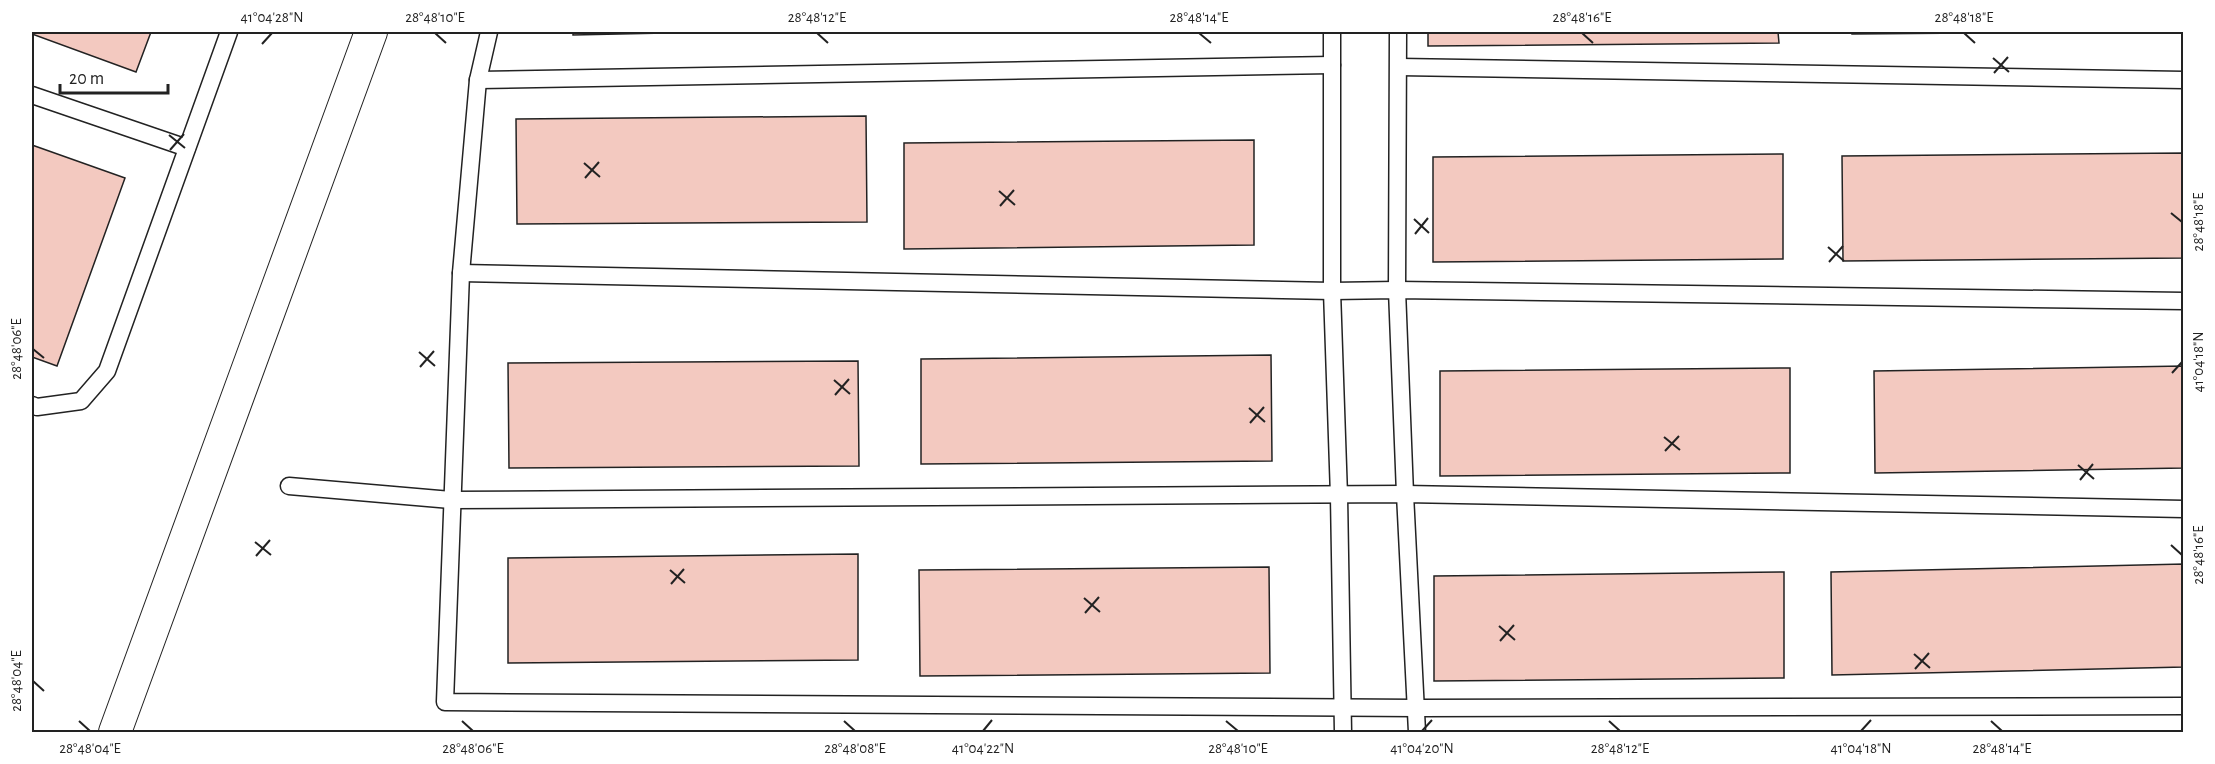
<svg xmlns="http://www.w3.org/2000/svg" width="2215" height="764" font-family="'Alegreya Sans',sans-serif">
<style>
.building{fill:#f3c9c0;stroke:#222;stroke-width:1.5}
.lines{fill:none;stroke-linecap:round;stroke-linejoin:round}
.lane-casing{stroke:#222;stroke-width:19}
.street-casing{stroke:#222;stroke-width:34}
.lane{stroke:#fff;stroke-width:16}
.street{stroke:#fff;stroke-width:32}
.ticks{fill:none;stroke:#222;stroke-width:2}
.neatline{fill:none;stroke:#222;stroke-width:2}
.ticks-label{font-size:15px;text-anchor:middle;fill:#222}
</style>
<rect width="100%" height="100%" fill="#fff"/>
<g class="building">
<polygon points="32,32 151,32 136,72 32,34"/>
<polygon points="573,32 713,32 573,35"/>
<polygon points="1428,32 1778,32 1779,43 1428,46"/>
<polygon points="1852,32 2097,32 1852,34"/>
<polygon points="866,116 867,222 517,224 516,119"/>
<polygon points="1254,140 1254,245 904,249 904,143"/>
<polygon points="32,145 125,178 57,366 32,357"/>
<polygon points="2184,153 2184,258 1843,261 1842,156"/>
<polygon points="1783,154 1783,259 1433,262 1433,157"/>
<polygon points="1271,355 1272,461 921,464 921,359"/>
<polygon points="858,361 859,466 509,468 508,363"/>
<polygon points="2184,366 2184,468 1875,473 1874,371"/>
<polygon points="1790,368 1790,473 1440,476 1440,371"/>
<polygon points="858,554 858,660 508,663 508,558"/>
<polygon points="2184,564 2184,667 1832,675 1831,572"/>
<polygon points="1269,567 1270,673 920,676 919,570"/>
<polygon points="1784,572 1784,678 1434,681 1434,576"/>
</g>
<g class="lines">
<defs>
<g id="lane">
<polyline points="489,32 478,80 461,273 445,702 1416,708 2184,706"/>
<polyline points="1332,32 1332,291 1339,496 1343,732"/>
<polyline points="1398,32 1397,290 1405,494 1417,732"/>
<polyline points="1399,67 2184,80"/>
<polyline points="478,80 1332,65"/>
<polyline points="32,95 187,148"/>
<polyline points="461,273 1332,291 1397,290 2184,301"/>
<polyline points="32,405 37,407 81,401 107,371 229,32"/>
<polyline points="289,486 451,500 1405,494 2184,509"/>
</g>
<polyline id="street" points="115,732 371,32"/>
</defs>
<use href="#lane" class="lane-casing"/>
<use href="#street" class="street-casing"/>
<use href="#lane" class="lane"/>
<use href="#street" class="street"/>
</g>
<path class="ticks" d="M435,33L446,43M817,33L828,43M1199,33L1211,43M1582,33L1593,43M1964,33L1975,43M262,44L272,33M1993,58L2009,72M1994,73L2008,57M169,135L185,148M170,150L184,134M584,163L600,177M585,178L599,162M999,191L1015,205M1000,206L1014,190M2171,213L2182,222M1414,219L1429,233M1415,234L1428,218M1828,247L1844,261M1829,262L1843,246M33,349L44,358M419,352L435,366M420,367L434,351M2172,373L2182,362M834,380L850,394M835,395L849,379M1249,408L1265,422M1250,423L1264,407M1664,437L1680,450M1665,451L1679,436M2078,465L2094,479M2080,480L2093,464M255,542L271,555M2171,545L2182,555M256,556L270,540M670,570L685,583M671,584L684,569M1084,598L1100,612M1085,613L1099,597M1499,626L1515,640M1500,641L1514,625M1914,654L1930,668M1915,669L1929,653M33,681L44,691M79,721L90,731M462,721L473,731M844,721L855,731M1226,721L1238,731M1609,721L1620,731M1991,721L2002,731M983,731L992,720M1422,731L1432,720M1861,731L1871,720"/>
<rect width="2215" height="764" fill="none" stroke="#ffffff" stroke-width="66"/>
<path d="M60 84v9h108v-9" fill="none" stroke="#222222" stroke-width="3"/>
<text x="69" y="84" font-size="18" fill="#222222" stroke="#ffffff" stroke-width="4.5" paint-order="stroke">20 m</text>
<rect x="33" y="33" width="2149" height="698" class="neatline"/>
<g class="ticks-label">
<text x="272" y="22">41°04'28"N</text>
<text x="435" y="22">28°48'10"E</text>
<text x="817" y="22">28°48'12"E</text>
<text x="1199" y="22">28°48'14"E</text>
<text x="1582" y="22">28°48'16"E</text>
<text x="1964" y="22">28°48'18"E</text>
<text transform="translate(2198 222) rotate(-90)" y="5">28°48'18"E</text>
<text transform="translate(16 349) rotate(-90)" y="5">28°48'06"E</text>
<text transform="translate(2198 362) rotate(-90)" y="5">41°04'18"N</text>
<text transform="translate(2198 555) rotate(-90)" y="5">28°48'16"E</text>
<text transform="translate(16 681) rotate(-90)" y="5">28°48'04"E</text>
<text x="90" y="753">28°48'04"E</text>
<text x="473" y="753">28°48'06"E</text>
<text x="855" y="753">28°48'08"E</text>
<text x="983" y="753">41°04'22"N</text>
<text x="1238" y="753">28°48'10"E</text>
<text x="1422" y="753">41°04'20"N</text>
<text x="1620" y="753">28°48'12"E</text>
<text x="1861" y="753">41°04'18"N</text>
<text x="2002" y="753">28°48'14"E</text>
</g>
</svg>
